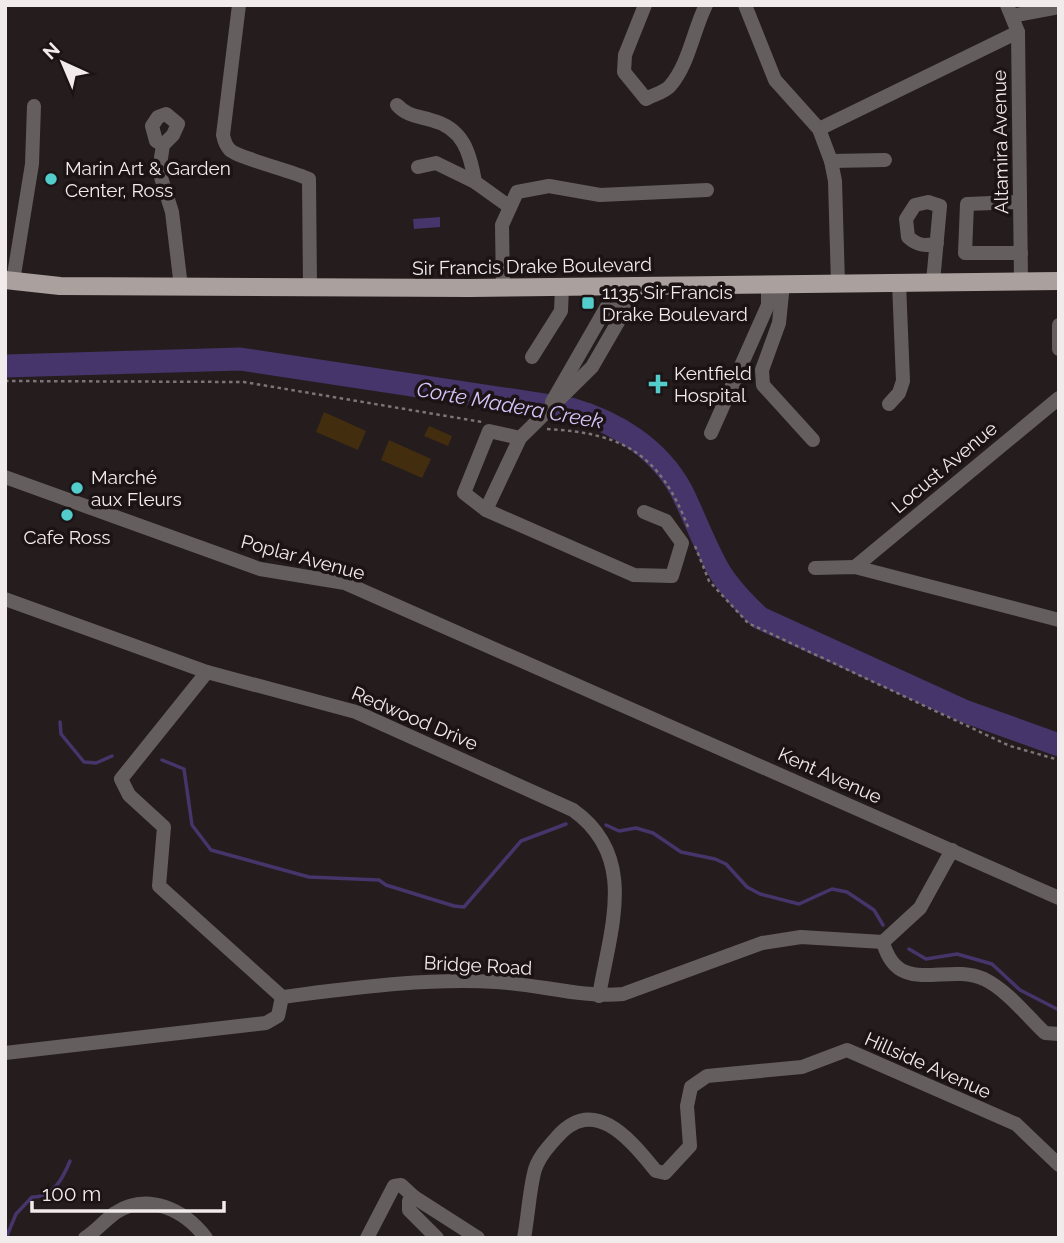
<svg xmlns="http://www.w3.org/2000/svg" width="1064" height="1243" font-family="Raleway,sans-serif">
<style>
.pitch{fill:#432d0f}
.water{fill:#45356a}
.lines{fill:none;stroke-linecap:round;stroke-linejoin:round}
.stream{stroke:#45356a;stroke-width:3.5}
.river{stroke:#45356a;stroke-width:23}
.path{stroke:#7c7476;stroke-width:2.5;stroke-dasharray:3.5 3.5;stroke-linecap:butt}
.minor{stroke:#645f5e;stroke-width:14}
.major{stroke:#aaa09d;stroke-width:18}
.poi-dot{fill:#53cdcb;stroke:#1c1315;stroke-width:2.5}
.labels{text-anchor:middle;dominant-baseline:central;stroke-width:7;stroke-linejoin:round;paint-order:stroke}
.street-label{font-size:19px;fill:#f1ebec;stroke:#1c1315}
.poi-label{font-size:19px;fill:#f1ebec;stroke:#1c1315;text-anchor:start}
.water-label{font-size:21px;font-style:italic;fill:#d3c6fa;stroke:#1c1315}
</style>
<rect width="100%" height="100%" fill="#251c1e"/>
<g class="pitch">
<polygon points="324,412 366,431 358,450 316,432"/>
<polygon points="429,426 452,436 448,446 424,436"/>
<polygon points="389,440 431,459 422,478 381,460"/>
</g>
<polygon class="water" points="440,217 440,227 414,229 413,219"/>
<g class="lines">
<g class="stream">
<polyline points="60,722 61,734 84,762 96,763 112,756"/>
<polyline points="162,760 184,769 192,825 211,850 309,877 379,880 386,885 454,906 464,907 521,841 566,824"/>
<polyline points="606,825 619,831 636,828 653,833 681,852 715,859 726,864 747,887 760,894 799,904 832,889 847,892 874,910 883,925"/>
<polyline points="909,949 926,959 957,954 992,964 1020,990 1059,1010"/>
<path d="M6,1238L16,1214L32,1197C53,1198 63,1178 70,1161"/>
</g>
<path class="river" d="M5,366L240,359L571,409C616,422 658,448 681,490C694,516 704,544 718,569C729,588 744,603 760,618L964,711L1059,745"/>
<g class="path">
<polyline points="5,381 244,382 482,422"/>
<path d="M547,429C623,433 660,454 688,527"/>
<polyline points="695,546 709,581 748,623 1010,746 1059,760"/>
</g>
<g class="minor">
<path d="M239,5L223,135C224,140 226,146 230,150C239,158 292,171 309,179L310,288"/>
<path d="M645,5L625,55L624,72L646,99C653,95 665,92 670,86C689,64 693,31 706,5"/>
<polyline points="745,5 775,80 819,129 831,161 835,181 838,284"/>
<polyline points="1007,5 1018,32 1021,281"/>
<polyline points="1012,16 1059,7"/>
<path d="M397,105C407,116 418,116 431,120C463,128 470,152 475,182L510,207"/>
<polyline points="819,129 1018,32"/>
<polyline points="163,145 156,141 152,126 158,117 166,114 178,124 173,135 163,145 159,171 172,212 181,287"/>
<polyline points="831,161 885,160"/>
<polyline points="418,167 436,163 475,182"/>
<polyline points="1020,202 967,204 965,253 1021,253"/>
<polyline points="13,281 32,164 34,106"/>
<path d="M933,282L940,206L928,202L915,205L906,219L908,237C917,245 925,247 937,243"/>
<polyline points="783,284 779,323 762,370 763,385 813,440"/>
<polyline points="503,288 502,225 517,192 549,186 600,195 707,190"/>
<polyline points="1059,325 1059,349"/>
<polyline points="532,357 561,311 562,287"/>
<polyline points="552,402 606,308 618,297"/>
<polyline points="889,404 899,393 903,381 899,283"/>
<polyline points="711,433 768,305 768,284"/>
<polyline points="520,438 489,431 464,493 486,510 634,575 672,576 682,543 666,521 644,512"/>
<polyline points="5,477 260,569 345,583 1059,898"/>
<polyline points="486,510 520,438 592,367 625,310 616,286"/>
<polyline points="855,567 1059,398"/>
<polyline points="815,568 855,567 1059,620"/>
<path d="M5,599L207,672L356,712L573,810C639,857 610,929 599,996"/>
<polyline points="207,672 121,779 129,795 164,827 159,886 282,997"/>
<path d="M883,942C898,998 946,962 984,979C1007,990 1027,1016 1045,1033L1059,1034"/>
<path d="M5,1053L266,1023L278,1016L282,997C354,988 423,978 496,982C539,984 580,998 623,994L762,943L801,937L883,942L920,908L952,850"/>
<path d="M85,1238C96,1231 104,1221 115,1213C147,1192 184,1209 206,1238"/>
<polyline points="367,1238 394,1186 401,1185 414,1197"/>
<polyline points="437,1238 409,1210 409,1201 414,1197 478,1238"/>
<path d="M524,1238C528,1217 529,1194 534,1173C537,1159 548,1147 557,1137C595,1094 631,1141 656,1171L665,1173L690,1146L687,1106L691,1087L707,1076L802,1067L847,1050L1016,1124L1059,1165"/>
</g>
<polyline class="major" points="5,280 60,286 470,288 1059,281"/>
</g>
<g class="poi-dot">
<circle cx="51" cy="179" r="7"/>
<rect x="581" y="296" width="14" height="14" rx="3.5"/>
<path d="M654.5 373.5h7v7h7v7h-7v7h-7v-7h-7v-7h7z"/>
<circle cx="77" cy="488" r="7"/>
<circle cx="67" cy="515" r="7"/>
</g>
<g class="labels">
<g class="street-label">
<text transform="translate(1000 142) rotate(-91)">Altamira Avenue</text>
<text transform="translate(532 266) rotate(-1)">Sir Francis Drake Boulevard</text>
<text transform="translate(944 467) rotate(-40)">Locust Avenue</text>
<text transform="translate(303 557) rotate(15)">Poplar Avenue</text>
<text transform="translate(415 718) rotate(23)">Redwood Drive</text>
<text transform="translate(830 775) rotate(24)">Kent Avenue</text>
<text transform="translate(478 965) rotate(3)">Bridge Road</text>
<text transform="translate(928 1065) rotate(24)">Hillside Avenue</text>
</g>
<g class="poi-label">
<text x="65" y="168">Marin Art &amp; Garden<tspan x="65" dy="22">Center, Ross</tspan></text>
<text x="602" y="292">1135 Sir Francis<tspan x="602" dy="22">Drake Boulevard</tspan></text>
<text x="674" y="373">Kentfield<tspan x="674" dy="22">Hospital</tspan></text>
<text x="91" y="477">Marché<tspan x="91" dy="22">aux Fleurs</tspan></text>
<text x="67" y="537" text-anchor="middle">Cafe Ross</text>
</g>
<g class="water-label">
<text transform="translate(510 405) rotate(10)">Corte Madera Creek</text>
</g>
</g>
<rect width="1064" height="1243" fill="none" stroke="#f1ebec" stroke-width="14"/>
<g transform="translate(63 63) rotate(316)" stroke="#1c1315" stroke-width="5" paint-order="stroke">
<path d="M0-5L12 26L0 18L-12 26Z" fill="#f1ebec"/>
<text y="-10" font-size="19" font-weight="bold" text-anchor="middle" fill="#f1ebec">N</text>
</g>
<path d="M32 1201v10h192v-10" fill="none" stroke="#f1ebec" stroke-width="3.5"/>
<text x="42" y="1201" font-size="21" fill="#f1ebec" stroke="#1c1315" stroke-width="5" paint-order="stroke">100 m</text>
</svg>
